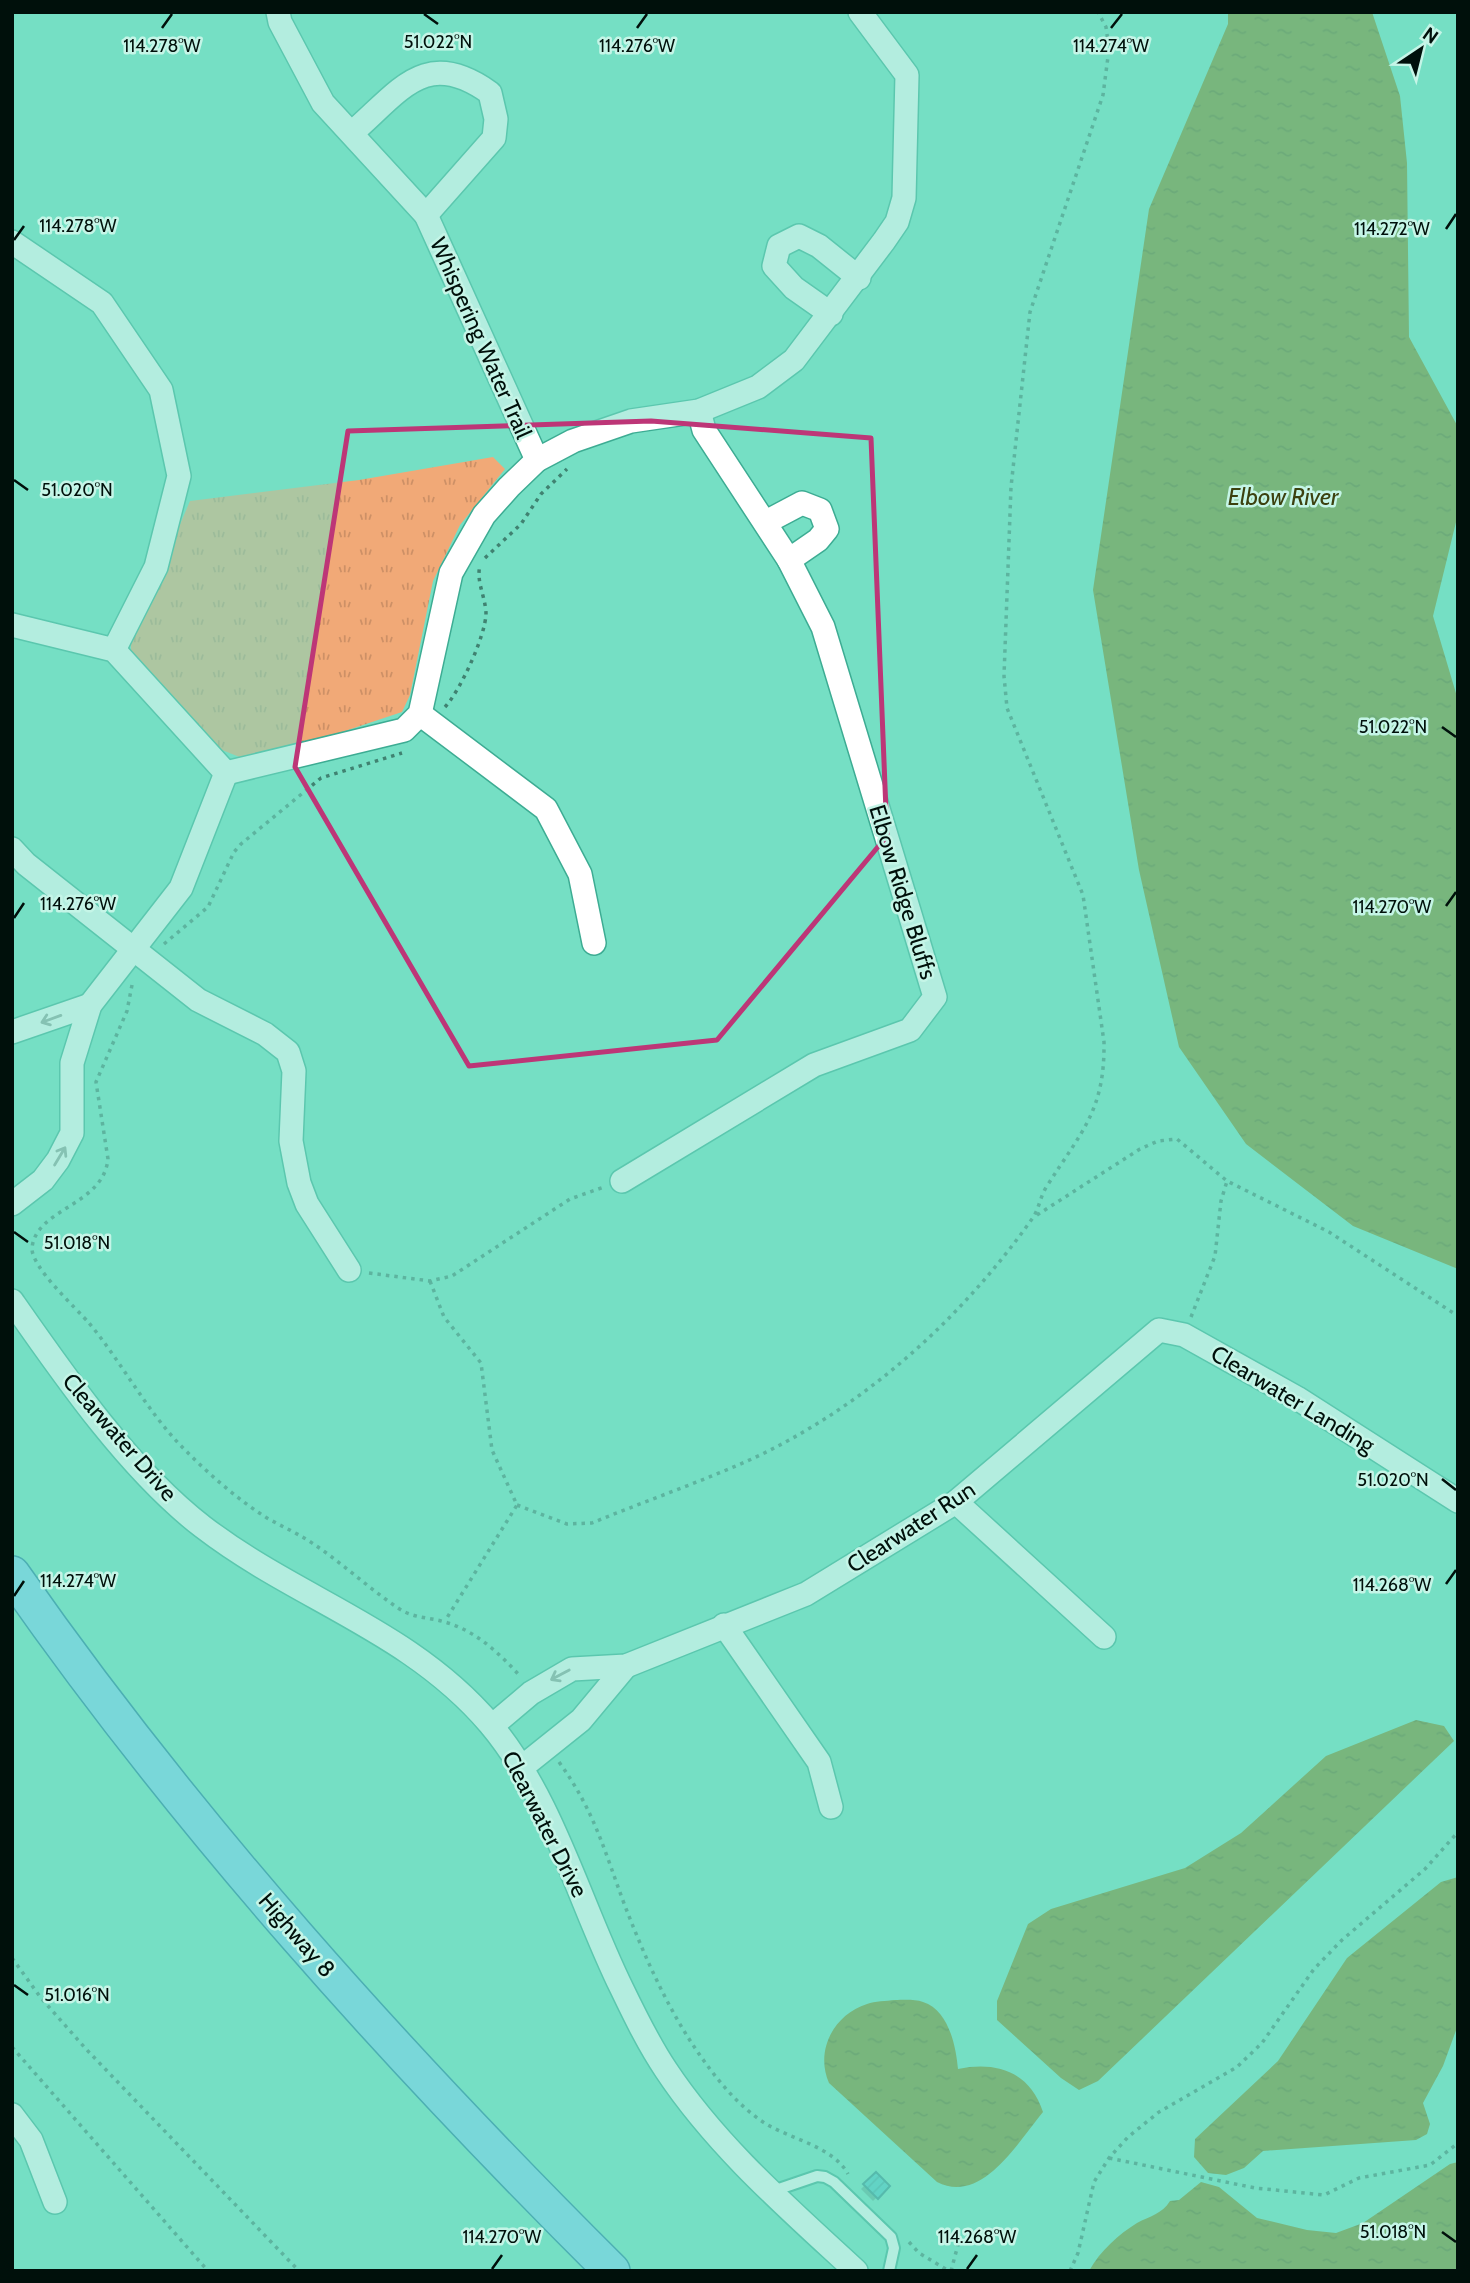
<svg xmlns="http://www.w3.org/2000/svg" width="1470" height="2283" font-family="Cabin,sans-serif">
<style>
.park{fill:url(#park-tufts)}
.water{fill:url(#water-ripples)}
.shadow{fill:#0003}
.building{fill:url(#building-hatch);stroke:#328f8f;stroke-width:2}
.lines{fill:none;stroke-linecap:round;stroke-linejoin:round}
.lane-casing{stroke:#3dac93;stroke-width:14}
.street-casing{stroke:#3dac93;stroke-width:26}
.primary-casing{stroke:#1b769c;stroke-width:38}
.path{stroke:#408271;stroke-width:3.5;stroke-dasharray:3.5 5;stroke-linecap:butt}
.lane{stroke:#fff;stroke-width:10}
.street{stroke:#fff;stroke-width:23}
.primary{stroke:#7fcef2;stroke-width:35}
.oneway{stroke:#999f9d}
.marked{fill:none;stroke:#bd3677;stroke-width:5;stroke-linejoin:round}
.ticks{fill:none;stroke:#00100b;stroke-width:2.5}
.labels{text-anchor:middle;dominant-baseline:central;stroke-width:5;stroke-linejoin:round;paint-order:stroke}
.street-label{font-size:23px;fill:#00100b;stroke:#c5f5e7}
.water-label{font-size:24px;font-style:italic;fill:#3c410f;stroke:#c5f5e7}
.ticks-label{font-size:18px;text-anchor:middle;fill:#00100b;stroke:#c5f5e7;stroke-width:5;stroke-linejoin:round;paint-order:stroke}
</style>
<defs>
<pattern id="park-tufts" width="24" height="20" patternUnits="userSpaceOnUse" patternTransform="scale(1.75)"><rect width="24" height="20" fill="#f1a977"/><path d="M3 7l-1-3M5 7V3M7 7l1-3M15 17l-1-3M17 17v-4M19 17l1-3" fill="none" stroke="#cd9066"/></pattern>
<pattern id="water-ripples" width="26" height="14" patternUnits="userSpaceOnUse" patternTransform="scale(1.75)"><rect width="26" height="14" fill="#7c8627"/><path d="M2 4q2-2 4 0t4 0M15 11q2-2 4 0t4 0" fill="none" stroke="#636c20"/></pattern>
<pattern id="building-hatch" width="6" height="6" patternUnits="userSpaceOnUse" patternTransform="scale(1.75)"><rect width="6" height="6" fill="#4cc6c6"/><path d="M-1 1l2-2M0 6l6-6M5 7l2-2" fill="none" stroke="#41a9a9"/></pattern>
</defs>
<rect width="100%" height="100%" fill="#75dfc4"/>
<polygon class="park" points="493,457 505,469 460,525 433,581 410,695 402,712 294,748 247,760 222,750 200,731 131,652 131,639 190,501 359,480"/>
<g class="water">
<polygon points="1228,12 1372,12 1400,96 1407,163 1409,337 1458,427 1458,514 1433,616 1458,700 1458,1269 1353,1226 1246,1144 1179,1047 1139,870 1093,590 1149,209 1228,24"/>
<polygon points="1416,1720 1444,1726 1454,1741 1098,2081 1079,2090 1061,2078 997,2020 997,2001 1028,1924 1051,1909 1185,1868 1241,1833 1326,1756"/>
<polygon points="1458,1877 1458,2025 1443,2066 1423,2103 1430,2124 1427,2134 1416,2140 1263,2151 1244,2168 1226,2175 1208,2173 1194,2157 1195,2139 1278,2061 1347,1958 1441,1882"/>
<path d="M895,2000C903,2000 915,1999 923,2002C949,2010 956,2047 958,2069C997,2061 1030,2072 1043,2112C1018,2142 982,2205 937,2182L829,2083C815,2051 833,2015 867,2004C875,2001 886,2001 895,2000Z"/>
<path d="M1458,2162V2271H1089C1100,2251 1119,2234 1137,2223C1150,2216 1162,2214 1170,2201L1179,2200L1201,2182L1219,2187L1257,2218L1307,2230L1336,2233L1363,2223L1450,2164Z"/>
</g>
<polygon class="shadow" points="876,2174 888,2186 873,2201 861,2189"/>
<polygon class="building" points="876,2172 890,2186 878,2199 863,2184"/>
<g class="lines">
<defs>
<polyline id="lane" points="770,2192 817,2176 825,2177 834,2182 891,2237 894,2248 889,2271"/>
<g id="street">
<polyline points="278,12 280,22 323,103 426,215 537,460"/>
<path d="M353,132C401,90 426,47 490,93L496,119L494,138L426,215"/>
<polyline points="12,242 102,303 161,390 179,476 156,567 114,650"/>
<polyline points="831,314 794,288 774,266 779,246 799,236 819,246 859,278"/>
<polyline points="766,522 802,503 820,510 827,529 818,540 789,560"/>
<polyline points="12,625 114,650 226,773"/>
<polyline points="420,714 546,809 580,874 594,943"/>
<polyline points="226,773 404,730 420,714 451,573 484,515 509,487 537,460 573,441 631,421 699,411 758,387 794,360 884,241 897,222 904,198 907,75 860,12"/>
<polyline points="12,849 26,864 198,1000 265,1034 288,1052 294,1071 291,1141 299,1183 307,1204 349,1270"/>
<polyline points="12,1032 90,1005"/>
<polyline points="622,1181 814,1065 910,1030 935,997 823,627 789,560 704,430 699,411"/>
<polyline points="12,1204 43,1180 58,1160 72,1133 72,1063 90,1005 181,888 226,773"/>
<path d="M12,1301C65,1377 130,1471 203,1527C298,1600 410,1630 490,1724C553,1799 579,1902 622,1989C635,2016 649,2045 666,2070C717,2147 789,2209 856,2271"/>
<polyline points="956,1502 1104,1637"/>
<polyline points="724,1625 819,1762 831,1807"/>
<polyline points="492,1726 531,1693 572,1669 626,1666 806,1594 956,1502 1159,1330 1184,1335 1297,1398 1458,1501"/>
<polyline points="521,1768 581,1720 626,1666"/>
<polyline points="12,2115 31,2140 55,2202"/>
</g>
<path id="primary" d="M12,1574C188,1826 395,2055 612,2271"/>
</defs>
<use href="#lane" class="lane-casing"/>
<use href="#street" class="street-casing"/>
<use href="#primary" class="primary-casing"/>
<g class="path">
<polyline points="485,558 521,524 541,494 567,469"/>
<path d="M445,707C460,691 486,635 486,613C485,595 476,582 480,565"/>
<polyline points="164,944 208,907 234,852 241,844 321,778 402,753"/>
<path d="M132,985L127,1011L96,1082L108,1159C103,1206 36,1208 32,1248C31,1267 76,1308 89,1323C123,1364 147,1412 185,1450C210,1475 237,1499 267,1518C281,1526 295,1532 309,1541C340,1561 367,1587 398,1608C414,1619 431,1617 448,1623C477,1632 500,1654 520,1676"/>
<polyline points="1037,1215 1140,1149 1158,1141 1177,1139 1227,1181 1329,1232 1458,1316"/>
<polyline points="369,1273 430,1281 452,1276 570,1199 604,1187"/>
<polyline points="430,1281 444,1317 481,1363 492,1450 517,1505 445,1621"/>
<polyline points="1191,1317 1215,1256 1221,1201 1227,1181"/>
<path d="M517,1505L567,1524L592,1523C645,1501 701,1482 754,1458C866,1405 960,1320 1032,1219C1039,1210 1040,1196 1047,1186C1081,1132 1105,1111 1104,1042L1083,895L1007,708L1004,676L1011,487L1030,312L1103,95L1109,49L1106,27L1098,12"/>
<path d="M559,1762C595,1812 604,1850 625,1906C644,1955 666,2005 695,2048C714,2076 735,2103 763,2122C789,2139 833,2146 848,2174"/>
<polyline points="12,1958 41,1998 86,2049 299,2271"/>
<polyline points="12,2047 208,2271"/>
<polyline points="1109,2158 1255,2188 1324,2195 1359,2178 1430,2165 1458,2143"/>
<polyline points="909,2242 919,2253 949,2271"/>
<polyline points="951,2271 959,2241"/>
<polyline points="1070,2271 1078,2253 1094,2182 1109,2158 1128,2137 1159,2112 1237,2067 1262,2043 1314,1969 1342,1940 1425,1869 1458,1832"/>
</g>
<use href="#lane" class="lane"/>
<use href="#street" class="street"/>
<use href="#primary" class="primary"/>
</g>
<defs><path id="oneway-shaft" d="M-6 0H5M1.5-3L5.5 0L1.5 3" fill="none" stroke-width="1.6" stroke-linecap="round" stroke-linejoin="round" transform="scale(1.75)"/></defs>
<g class="oneway">
<use href="#oneway-shaft" transform="translate(51 1019) rotate(160)"/>
<use href="#oneway-shaft" transform="translate(60 1156) rotate(-59)"/>
<use href="#oneway-shaft" transform="translate(560 1675) rotate(152)"/>
</g>
<path d="M0 0H1470V2283H0ZM651,421L871,438L887,836L717,1040L469,1066L295,767L348,431Z" fill="#75dfc4" fill-opacity=".55" fill-rule="evenodd"/>
<path class="marked" d="M651,421L871,438L887,836L717,1040L469,1066L295,767L348,431Z"/>
<path class="ticks" d="M424,14L438,24M162,28L172,14M637,28L647,14M1111,28L1122,14M1446,229L1456,214M14,240L24,226M14,480L28,490M1442,727L1456,737M1446,906L1456,892M14,918L24,903M14,1232L28,1242M1442,1479L1456,1490M1446,1584L1456,1570M14,1596L24,1581M14,1985L28,1995M1442,2232L1456,2242M492,2269L502,2255M967,2269L977,2255"/>
<g class="labels">
<g class="street-label">
<text transform="translate(481 338) rotate(66)">Whispering Water Trail</text>
<text transform="translate(903 892) rotate(73)">Elbow Ridge Bluffs</text>
<text transform="translate(1293 1399) rotate(31)">Clearwater Landing</text>
<text transform="translate(120 1437) rotate(49)">Clearwater Drive</text>
<text transform="translate(911 1527) rotate(-33)">Clearwater Run</text>
<text transform="translate(545 1824) rotate(63)">Clearwater Drive</text>
<text transform="translate(297 1935) rotate(49)">Highway 8</text>
</g>
<g class="water-label">
<text x="1283" y="496">Elbow River</text>
</g>
</g>
<g class="ticks-label">
<text x="438" y="48">51.022°N</text>
<text x="162" y="52">114.278°W</text>
<text x="637" y="52">114.276°W</text>
<text x="1111" y="52">114.274°W</text>
<text x="78" y="232">114.278°W</text>
<text x="1392" y="235">114.272°W</text>
<text x="77" y="496">51.020°N</text>
<text x="1393" y="733">51.022°N</text>
<text x="78" y="910">114.276°W</text>
<text x="1392" y="913">114.270°W</text>
<text x="77" y="1249">51.018°N</text>
<text x="1393" y="1486">51.020°N</text>
<text x="78" y="1587">114.274°W</text>
<text x="1392" y="1591">114.268°W</text>
<text x="77" y="2001">51.016°N</text>
<text x="1393" y="2238">51.018°N</text>
<text x="502" y="2243">114.270°W</text>
<text x="977" y="2243">114.268°W</text>
</g>
<rect width="1470" height="2283" fill="none" stroke="#00100b" stroke-width="28"/>
<g transform="translate(1421 49) rotate(35)" stroke="#c5f5e7" stroke-width="5" paint-order="stroke">
<path d="M0-5L12 26L0 18L-12 26Z" fill="#00100b"/>
<text y="-10" font-size="19" font-weight="bold" text-anchor="middle" fill="#00100b">N</text>
</g>
</svg>
